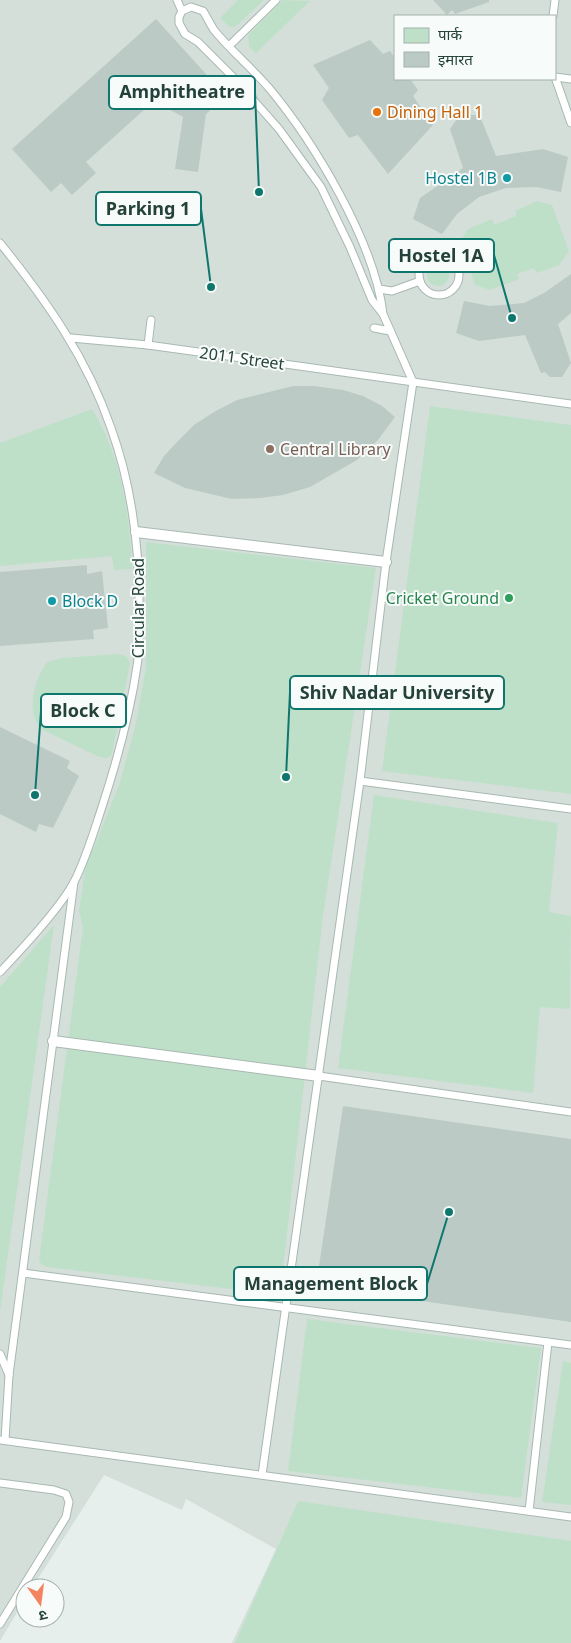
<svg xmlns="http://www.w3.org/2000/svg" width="571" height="1643" font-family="'Noto Sans','Noto Sans Devanagari',sans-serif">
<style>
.built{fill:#d4dfda;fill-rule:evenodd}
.green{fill:#bfe0c8}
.building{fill:#bbcac4}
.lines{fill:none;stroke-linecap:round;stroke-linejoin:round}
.service-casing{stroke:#a8b8b2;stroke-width:9}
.pedestrian-casing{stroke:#a8b8b2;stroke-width:12}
.service{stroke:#fff;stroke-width:7}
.pedestrian{stroke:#fff;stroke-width:10}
.food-dot{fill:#e8710a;stroke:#f7fbf9;stroke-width:2}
.culture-dot{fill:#0f9aa8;stroke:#f7fbf9;stroke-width:2}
.education-dot{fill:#8d6e63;stroke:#f7fbf9;stroke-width:2}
.leisure-dot{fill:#2e9e5b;stroke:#f7fbf9;stroke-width:2}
.labels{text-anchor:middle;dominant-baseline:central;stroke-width:4;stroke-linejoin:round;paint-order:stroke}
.food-label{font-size:16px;fill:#c56008;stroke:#f7fbf9;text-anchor:start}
.culture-label{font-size:16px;fill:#0d838f;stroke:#f7fbf9;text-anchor:end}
.street-label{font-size:16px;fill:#24423a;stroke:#f7fbf9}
.education-label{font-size:16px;fill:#785e54;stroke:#f7fbf9;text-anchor:start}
.leisure-label{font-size:16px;fill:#27864d;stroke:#f7fbf9;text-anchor:end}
.leader{fill:none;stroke:#0f766e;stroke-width:2}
.callout-dot{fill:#0f766e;stroke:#f7fbf9;stroke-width:2}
.callout{fill:#f7fbf9;stroke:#0f766e;stroke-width:2}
.callout-label{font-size:18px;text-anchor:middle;font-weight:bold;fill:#24423a}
</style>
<rect width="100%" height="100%" fill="#e6efeb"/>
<path class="built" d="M0,0H571V1643H232L276,1549L186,1499L182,1510L104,1475L32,1588H25V1599L0,1641ZM395,16H555V79H395Z"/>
<g class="green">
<polygon points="238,0 264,0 235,27 229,27 220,18"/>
<polygon points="283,0 310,1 256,53 249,47 248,35"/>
<polygon points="537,201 552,205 569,251 559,265 537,273 534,268 517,274 519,279 490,290 475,285 460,241 468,229 492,219 494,225 516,216 515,211"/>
<circle cx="438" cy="275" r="11"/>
<polygon points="430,406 571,425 571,794 382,771"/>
<path d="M92,409C121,455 130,515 132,569L114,570L112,556L0,566V443Z"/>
<polygon points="146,542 376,568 323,916 280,1295 47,1267 42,1265 39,1260 83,927 79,911 86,862 94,848 120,782 136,723 146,667"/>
<path d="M119,654L127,657L130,663L112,754L107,758L99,757L41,729C25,710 34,681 47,662L61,658Z"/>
<polygon points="374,795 558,823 549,912 571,916 570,1009 540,1007 533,1093 338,1068"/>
<polygon points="54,925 0,1312 0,987"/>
<polygon points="307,1319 541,1348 521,1498 288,1471"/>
<polygon points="563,1361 571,1363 571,1505 542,1502"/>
<polygon points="298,1501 571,1541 571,1643 235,1643"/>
</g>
<g class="building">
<polygon points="433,0 489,0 489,2 455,14 452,10 447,15"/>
<polygon points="156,19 226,96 206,114 198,172 175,169 183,117 154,101 86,162 96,173 72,195 61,183 51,192 12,149"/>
<polygon points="370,40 383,54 390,51 395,58 395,79 410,79 418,90 413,96 433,125 388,174 358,135 349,138 322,100 329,88 313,65"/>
<polygon points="461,113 480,116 496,156 543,149 568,157 561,192 536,187 506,188 479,197 457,214 442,234 413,219 420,198 463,168 450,129"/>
<polygon points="571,274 571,313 558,324 571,363 562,377 550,377 545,372 541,373 525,335 479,341 456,333 464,301 490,306 524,303 544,293"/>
<polygon points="293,386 314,386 343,390 363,396 382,406 395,417 378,440 357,460 310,487 283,495 260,498 232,499 185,488 154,473 164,456 178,441 194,425 214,412 237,400"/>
<polygon points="87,565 87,574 102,571 108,628 93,630 94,639 0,646 0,572"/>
<polygon points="0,727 70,761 67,768 79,776 53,828 39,824 36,832 0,814"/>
<polygon points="343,1106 571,1139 571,1322 316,1286"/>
</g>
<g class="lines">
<defs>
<g id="service">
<polyline points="177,0 182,11"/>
<polyline points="553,16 555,0"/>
<polyline points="229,46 276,0"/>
<polyline points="555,77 571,123"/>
<polyline points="555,77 571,79"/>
<path d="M0,243C46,300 87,358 111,428C133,489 140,550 139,614C139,631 140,649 137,666C130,714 117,761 102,807C94,831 86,859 74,882C59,910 22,949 0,972"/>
<circle cx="439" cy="275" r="20"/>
<polyline points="379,289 392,291 420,281"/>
<polyline points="374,328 390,331"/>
<polyline points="71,338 148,345 571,404"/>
<polyline points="148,345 151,320"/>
<polyline points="360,781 571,809"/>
<polyline points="319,1076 571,1112"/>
<polyline points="23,1273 571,1345"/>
<polyline points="0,1354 9,1375"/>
<polyline points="0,1440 571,1517"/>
<polyline points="5,1440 9,1375 74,882"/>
<path d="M262,1475L360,781L386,562L413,382L383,314L372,300L350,247L321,187L279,129L232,76L198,42L185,34L179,23V17L182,11L191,7L203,11C207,17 210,24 214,30C231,51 252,68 269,88C314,142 375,243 383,314"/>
<polyline points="0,1483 54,1490 66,1494 69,1502 66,1517 0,1624"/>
<polyline points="529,1511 548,1342"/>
</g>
<g id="pedestrian">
<polyline points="136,532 386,562"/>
<polyline points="53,1041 319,1076"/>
</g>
</defs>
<use href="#service" class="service-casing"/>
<use href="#pedestrian" class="pedestrian-casing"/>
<use href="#service" class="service"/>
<use href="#pedestrian" class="pedestrian"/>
</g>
<circle class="food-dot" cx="377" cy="112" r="5"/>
<g class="culture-dot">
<circle cx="507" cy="178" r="5"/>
<circle cx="52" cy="601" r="5"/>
</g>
<circle class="education-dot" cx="270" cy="449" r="5"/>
<circle class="leisure-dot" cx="509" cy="598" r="5"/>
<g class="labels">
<g class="food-label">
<text x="387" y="112">Dining Hall 1</text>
</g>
<g class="culture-label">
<text x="497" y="178">Hostel 1B</text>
<text x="62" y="601" text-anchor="start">Block D</text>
</g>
<g class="street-label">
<text transform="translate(242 358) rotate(8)">2011 Street</text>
<text transform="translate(138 608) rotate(-90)">Circular Road</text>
</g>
<g class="education-label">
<text x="280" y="449">Central Library</text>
</g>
<g class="leisure-label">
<text x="499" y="598">Cricket Ground</text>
</g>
</g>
<path class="leader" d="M259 192L255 92M211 287L201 209M512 318L494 255M286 777L290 692M35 795L41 711M449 1212L427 1284"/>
<g class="callout-dot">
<circle cx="259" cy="192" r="5"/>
<circle cx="211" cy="287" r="5"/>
<circle cx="512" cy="318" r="5"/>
<circle cx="286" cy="777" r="5"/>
<circle cx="35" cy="795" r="5"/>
<circle cx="449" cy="1212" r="5"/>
</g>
<g class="callout">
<rect x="109" y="76" width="146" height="33" rx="5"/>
<rect x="96" y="192" width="105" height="33" rx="5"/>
<rect x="389" y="239" width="105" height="33" rx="5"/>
<rect x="290" y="676" width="214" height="33" rx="5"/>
<rect x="41" y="694" width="85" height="33" rx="5"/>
<rect x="234" y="1267" width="193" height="33" rx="5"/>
</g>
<g class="callout-label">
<text x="182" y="98">Amphitheatre</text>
<text x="148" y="215">Parking 1</text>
<text x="441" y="262">Hostel 1A</text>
<text x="397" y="699">Shiv Nadar University</text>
<text x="83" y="717">Block C</text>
<text x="331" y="1290">Management Block</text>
</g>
<rect x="394" y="15" width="162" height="65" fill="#f7fbf9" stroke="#a3b1ad"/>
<rect x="404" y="28" width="25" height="15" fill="#bfe0c8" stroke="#a3b1ad"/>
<text x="438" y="40" font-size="15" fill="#24423a">पार्क</text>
<rect x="404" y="52" width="25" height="15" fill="#bbcac4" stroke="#a3b1ad"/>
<text x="438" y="65" font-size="15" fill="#24423a">इमारत</text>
<g transform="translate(40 1603) rotate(166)"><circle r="24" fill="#f7fbf9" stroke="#a3b1ad"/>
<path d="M0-4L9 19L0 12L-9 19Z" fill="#f4845f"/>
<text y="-8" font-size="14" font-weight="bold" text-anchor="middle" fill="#24423a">उ</text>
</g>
</svg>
